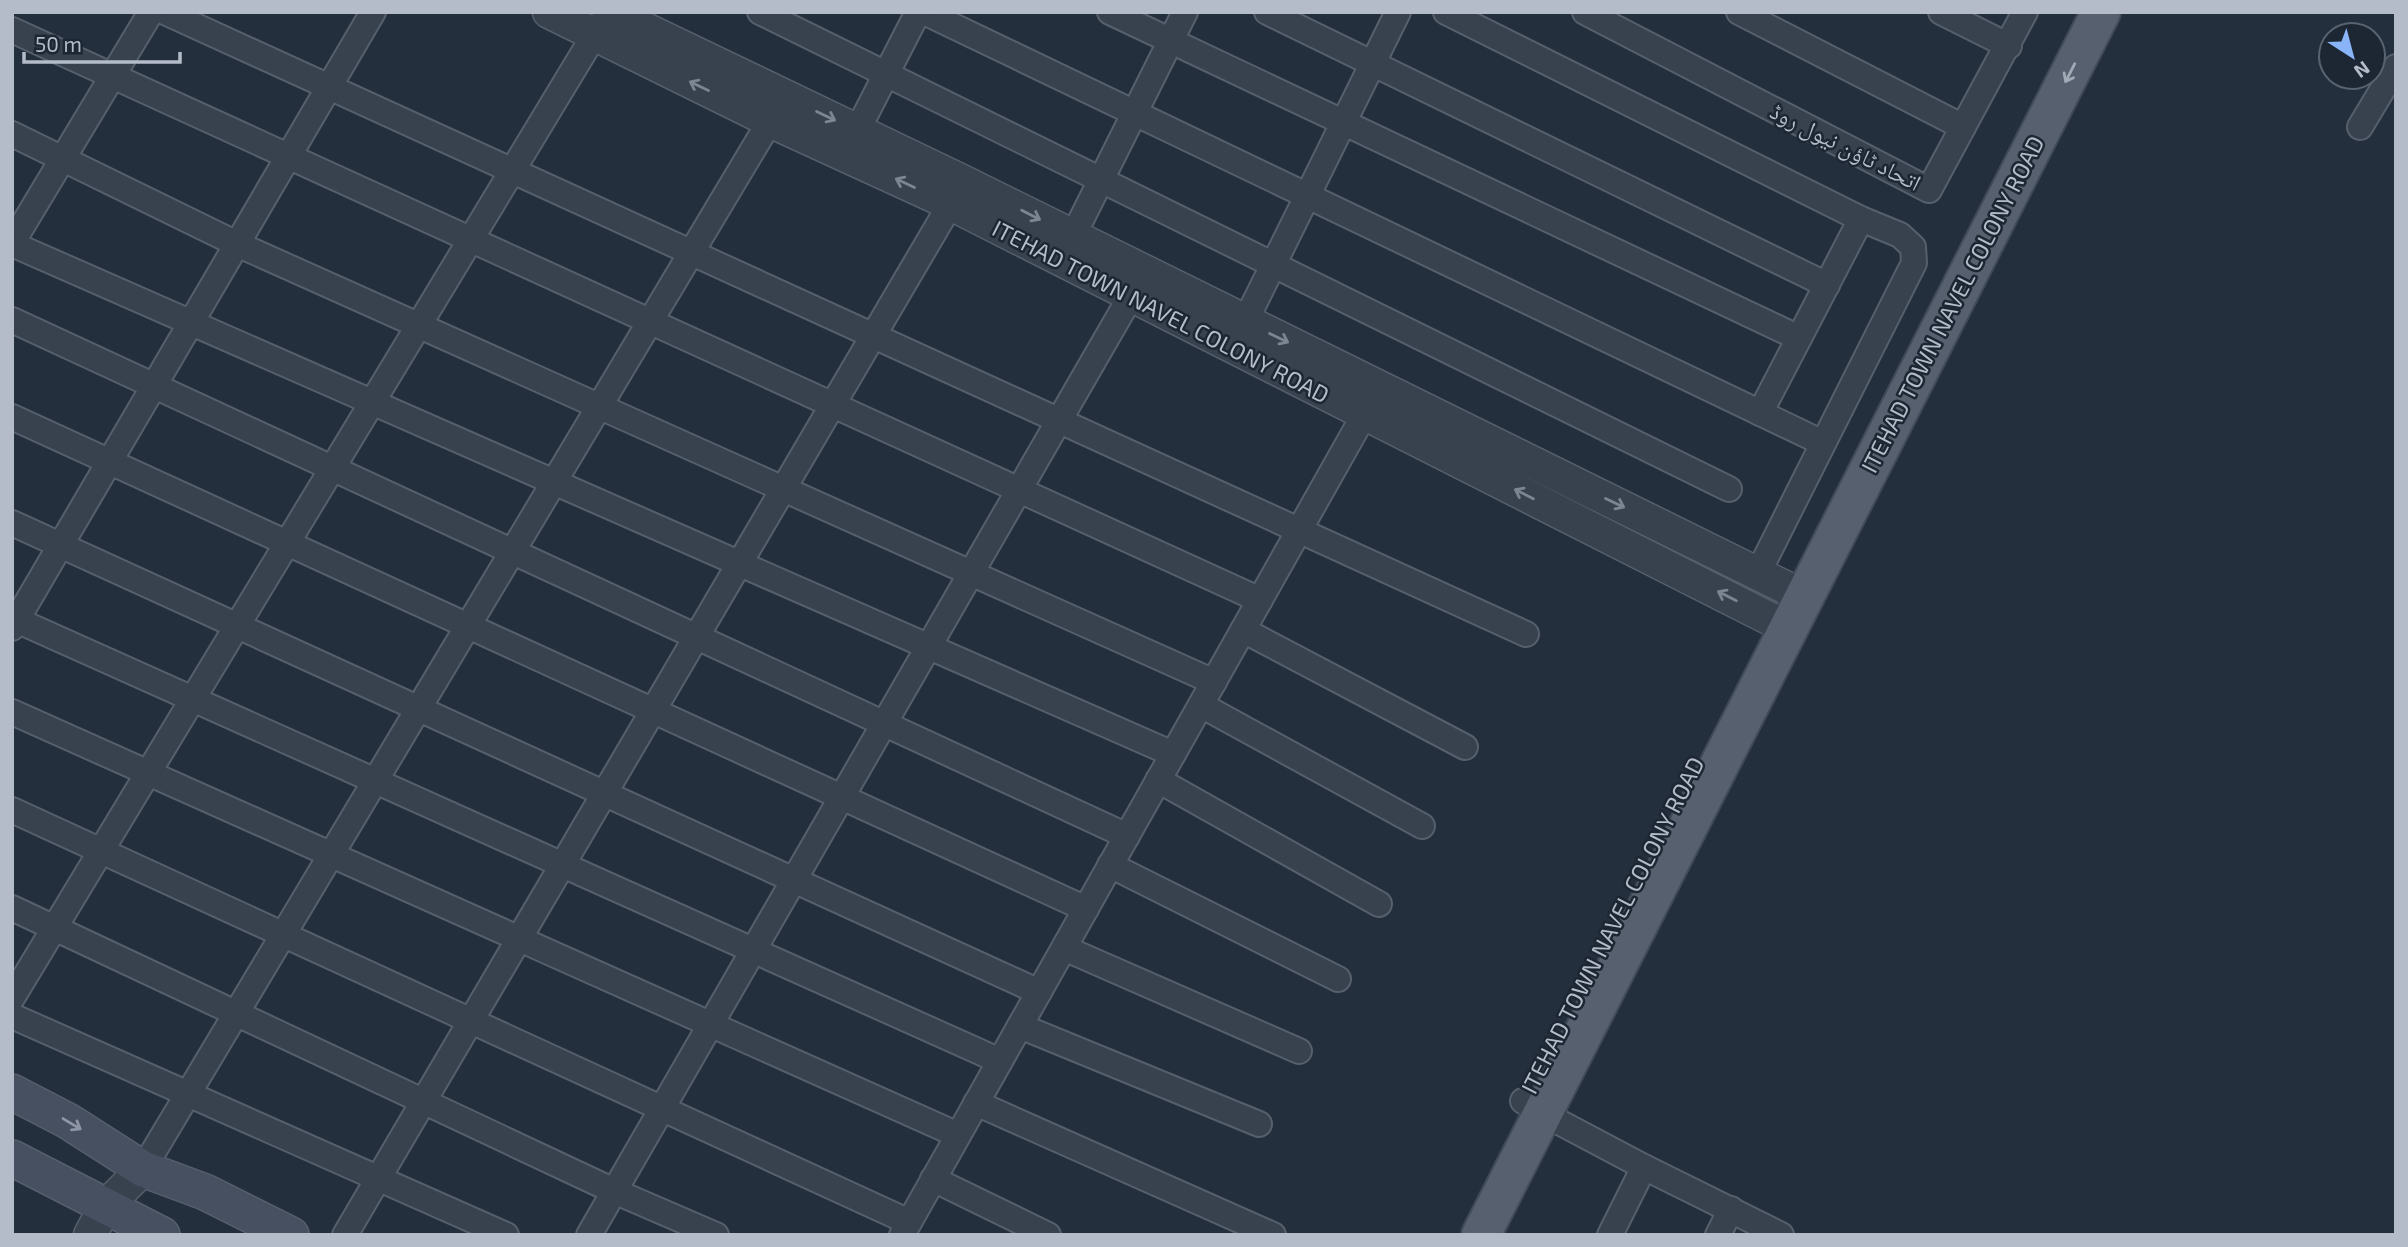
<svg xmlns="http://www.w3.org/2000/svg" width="2408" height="1247" font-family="'Exo 2','Noto Naskh Arabic',sans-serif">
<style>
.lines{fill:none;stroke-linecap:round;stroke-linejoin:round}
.minor-casing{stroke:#565f6c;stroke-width:28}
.tertiary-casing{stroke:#565f6c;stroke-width:35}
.secondary-casing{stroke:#565f6c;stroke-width:38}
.primary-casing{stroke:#414a57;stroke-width:42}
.minor{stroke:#38414e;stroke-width:24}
.tertiary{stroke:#38414e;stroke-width:32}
.secondary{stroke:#465061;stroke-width:35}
.primary{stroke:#56606e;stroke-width:38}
.oneway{stroke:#a1aab7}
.oneway2{stroke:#7c8592}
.oneway3{stroke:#8e96a5}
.labels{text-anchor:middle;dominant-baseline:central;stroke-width:5;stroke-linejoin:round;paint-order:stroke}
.street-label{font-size:23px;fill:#b4bcc9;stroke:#1d2633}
</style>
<rect width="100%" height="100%" fill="#242f3e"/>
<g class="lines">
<defs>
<g id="minor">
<polyline points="165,12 1526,634"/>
<polyline points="760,12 1729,489"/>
<polyline points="924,12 1823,443"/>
<polyline points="1110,12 1799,338"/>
<polyline points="1267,12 1827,285"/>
<polyline points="1446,12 1861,219 1900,235 1913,247 1914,263 1758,573"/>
<polyline points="1585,12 1929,190 2025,12"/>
<polyline points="1739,12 1963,127"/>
<polyline points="1941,12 2009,46"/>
<polyline points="12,30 1260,600"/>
<polyline points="2360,127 2396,67"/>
<polyline points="857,131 918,12"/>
<polyline points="12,134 237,244 1214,682"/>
<polyline points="1073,236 1185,12"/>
<polyline points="12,243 151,12"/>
<polyline points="12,244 1173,754"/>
<polyline points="12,320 1127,836"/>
<polyline points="1245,322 1398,12"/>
<polyline points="1760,413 1861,219"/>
<polyline points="12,417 1086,909"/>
<polyline points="12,523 1039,992"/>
<polyline points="12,618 1000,1061"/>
<polyline points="12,628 373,12"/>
<polyline points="1243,630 1465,747"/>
<polyline points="1201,705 1422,826"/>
<polyline points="12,712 958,1135"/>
<polyline points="1158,780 1379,904"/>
<polyline points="12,810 909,1222"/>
<polyline points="1110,865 1338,979"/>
<polyline points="12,908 614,1191 716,1235"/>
<polyline points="1064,948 1299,1051"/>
<polyline points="12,998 604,19"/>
<polyline points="12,1016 506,1235"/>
<polyline points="1020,1026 1259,1124"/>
<polyline points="1523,1101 1542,1113 1644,1167 1781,1235"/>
<polyline points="976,1103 1273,1235"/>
<polyline points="143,1169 779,106"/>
<polyline points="933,1179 1048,1235"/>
<polyline points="345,1235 960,188"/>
<polyline points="589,1235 1139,282"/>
<polyline points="902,1235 1372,401"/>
<polyline points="1610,1235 1644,1167"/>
<polyline points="1718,1235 1731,1209"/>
</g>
<g id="tertiary">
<polyline points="549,12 770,121 951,204 1788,628"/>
<polyline points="610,12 964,182 1803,596"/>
<polyline points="90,1235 105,1207 143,1169"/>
</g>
<g id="secondary">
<polyline points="12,1092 68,1121 143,1169 205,1192 291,1235"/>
<polyline points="12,1158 162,1235"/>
</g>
<polyline id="primary" points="1481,1235 2101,12"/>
</defs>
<use href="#minor" class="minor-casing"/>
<use href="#tertiary" class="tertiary-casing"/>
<use href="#secondary" class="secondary-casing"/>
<use href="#primary" class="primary-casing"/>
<use href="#minor" class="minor"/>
<use href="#tertiary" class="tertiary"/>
<use href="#secondary" class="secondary"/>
<use href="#primary" class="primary"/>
</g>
<defs><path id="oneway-shaft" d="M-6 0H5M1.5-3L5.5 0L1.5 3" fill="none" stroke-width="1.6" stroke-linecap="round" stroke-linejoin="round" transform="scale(1.75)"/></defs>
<use class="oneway" href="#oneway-shaft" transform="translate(2070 73) rotate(117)"/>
<g class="oneway2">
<use href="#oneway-shaft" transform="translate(699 86) rotate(-154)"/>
<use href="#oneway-shaft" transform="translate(826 116) rotate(26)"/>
<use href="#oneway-shaft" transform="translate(905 183) rotate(-155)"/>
<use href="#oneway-shaft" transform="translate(1031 215) rotate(27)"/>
<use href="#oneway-shaft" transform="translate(1279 338) rotate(26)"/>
<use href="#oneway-shaft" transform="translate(1524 494) rotate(-153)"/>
<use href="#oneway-shaft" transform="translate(1615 503) rotate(26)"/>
<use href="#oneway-shaft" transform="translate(1727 596) rotate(-153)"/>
</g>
<use class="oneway3" href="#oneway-shaft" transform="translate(72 1124) rotate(31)"/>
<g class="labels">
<g class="street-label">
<text transform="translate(1846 146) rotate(27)">اتحاد ٹاؤن نیول روڈ</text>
<text transform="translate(1952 304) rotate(-63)">ITEHAD TOWN NAVEL COLONY ROAD</text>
<text transform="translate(1161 311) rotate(27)">ITEHAD TOWN NAVEL COLONY ROAD</text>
<text transform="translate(1612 925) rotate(-63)">ITEHAD TOWN NAVEL COLONY ROAD</text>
</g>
</g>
<rect width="2408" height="1247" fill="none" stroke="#b4bcc9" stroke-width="28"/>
<g transform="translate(2352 56) rotate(144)"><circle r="33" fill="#1d2633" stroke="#59626f" stroke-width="2"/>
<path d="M0-5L12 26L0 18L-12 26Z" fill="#8ab4f8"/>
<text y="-10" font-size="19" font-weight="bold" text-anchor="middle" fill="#b4bcc9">N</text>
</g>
<path d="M24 52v10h156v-10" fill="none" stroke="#b4bcc9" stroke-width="3.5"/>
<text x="35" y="52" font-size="21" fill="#b4bcc9" stroke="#1d2633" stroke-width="5" paint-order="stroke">50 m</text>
</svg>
